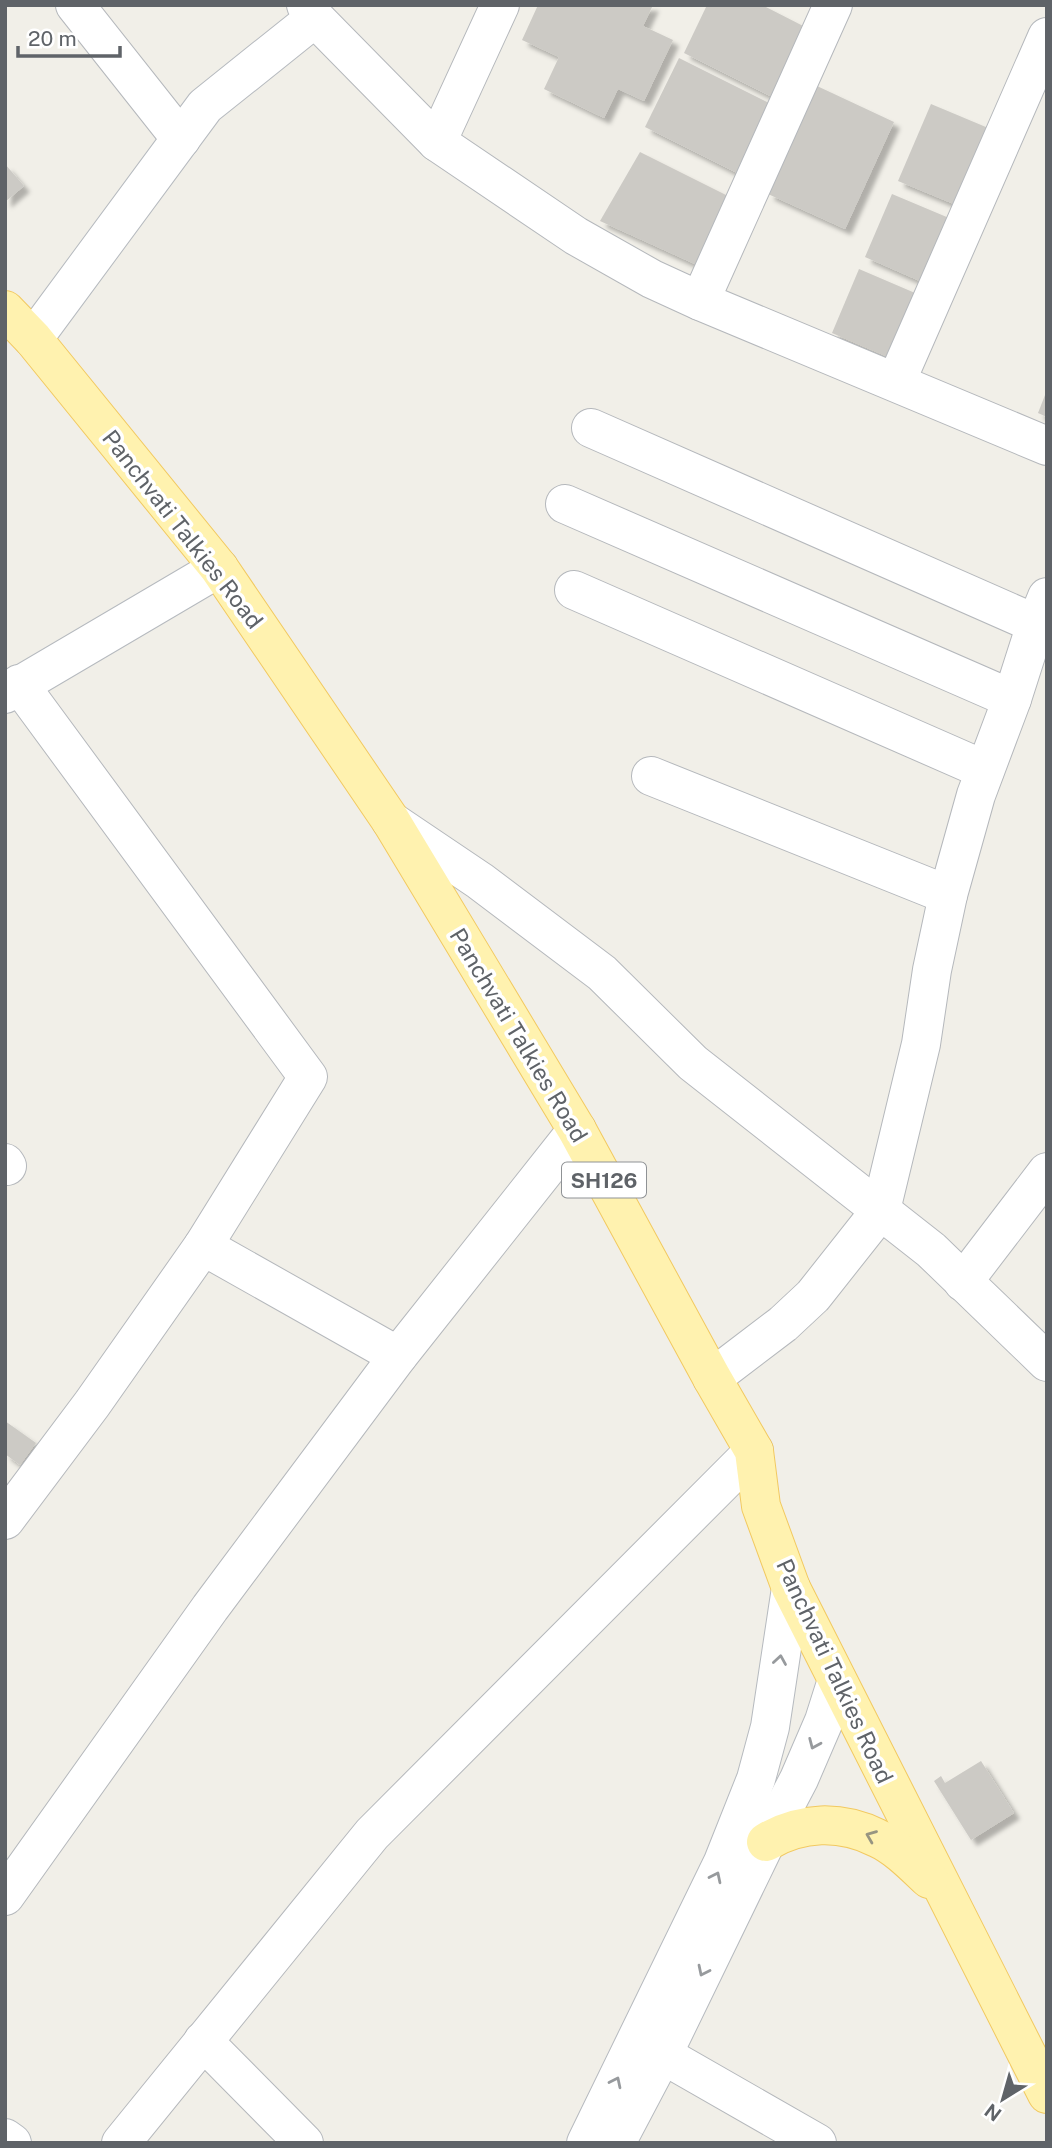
<svg xmlns="http://www.w3.org/2000/svg" width="1052" height="2148" font-family="'Public Sans',sans-serif">
<style>
.building{fill:#cccac5;filter:url(#shadow)}
.lines{fill:none;stroke-linecap:round;stroke-linejoin:round}
.street-casing{stroke:#b5b8bc;stroke-width:40}
.secondary-casing{stroke:#b6babf;stroke-width:40}
.primary-casing{stroke:#f2c960;stroke-width:40}
.street{stroke:#fff;stroke-width:38}
.secondary{stroke:#fff;stroke-width:38}
.primary{stroke:#fff2af;stroke-width:38}
.oneway{stroke:#979a9d}
.oneway2{stroke:#979581}
.labels{text-anchor:middle;dominant-baseline:central;stroke-width:7;stroke-linejoin:round;paint-order:stroke}
.shield{fill:#fff;stroke:#8f9295;stroke-width:2}
.shield-label{font-size:21px;font-weight:bold;fill:#5f6368}
.street-label{font-size:23px;fill:#5f6368;stroke:#fff}
</style>
<defs>
<filter id="shadow"><feDropShadow dx="6" dy="6" stdDeviation="2" flood-color="#0004"/></filter>
</defs>
<rect width="100%" height="100%" fill="#f1efe8"/>
<g class="building">
<polygon points="538,5 653,5 643,26 673,40 644,101 618,89 604,118 544,89 559,57 522,40"/>
<polygon points="707,5 762,5 811,30 776,99 684,53"/>
<polygon points="679,58 771,104 737,173 645,127"/>
<polygon points="817,86 894,122 845,229 768,194"/>
<polygon points="931,104 993,130 961,207 898,181"/>
<polygon points="640,152 730,197 697,265 600,221"/>
<polygon points="5,164 24,186 5,202"/>
<polygon points="892,194 949,218 922,282 865,257"/>
<polygon points="859,269 915,293 888,357 832,333"/>
<polygon points="1047,390 1047,417 1038,413"/>
<polygon points="5,1421 36,1443 20,1465 5,1454"/>
<polygon points="981,1761 1014,1813 971,1840 934,1781 941,1776 945,1783"/>
</g>
<g class="lines">
<defs>
<g id="street">
<polyline points="75,5 181,139"/>
<polyline points="306,5 315,18 437,142 576,236 652,279 700,301 1047,446"/>
<polyline points="437,142 500,5"/>
<polyline points="700,301 833,5"/>
<polyline points="896,382 1047,37"/>
<polyline points="591,428 1036,624"/>
<polyline points="565,504 1012,699"/>
<polyline points="574,590 985,770"/>
<polyline points="19,684 308,1077 203,1246"/>
<polyline points="651,776 948,895"/>
<polyline points="391,821 480,881 602,973 693,1063 931,1250 1047,1362"/>
<polyline points="5,1163 7,1166"/>
<polyline points="963,1282 1047,1172"/>
<polyline points="712,1378 783,1324 813,1296 881,1210 921,1044 932,970 948,895 976,795 1012,699 1036,624 1047,597"/>
<polyline points="5,1520 92,1404 203,1246 398,1356"/>
<polyline points="5,1896 210,1608 398,1356 577,1130"/>
<polyline points="637,2040 817,2143"/>
<polyline points="203,2041 304,2143"/>
<polyline points="121,2143 372,1834 754,1451"/>
</g>
<g id="secondary">
<polyline points="33,339 205,106 315,18"/>
<polyline points="5,694 219,568"/>
<polyline points="5,2138 12,2143"/>
<polyline points="586,2143 723,1862 756,1779 770,1727 791,1588"/>
<polyline points="616,2143 663,2054 766,1842 799,1779 824,1721 837,1680"/>
</g>
<g id="primary">
<polyline points="5,310 33,339 219,568 391,821 577,1130 712,1378 754,1451 761,1506 791,1588 1047,2094"/>
<path d="M766,1842C801,1821 841,1820 877,1838C897,1847 914,1865 929,1879"/>
</g>
</defs>
<use href="#street" class="street-casing"/>
<use href="#secondary" class="secondary-casing"/>
<use href="#primary" class="primary-casing"/>
<use href="#street" class="street"/>
<use href="#secondary" class="secondary"/>
<use href="#primary" class="primary"/>
</g>
<defs><path id="oneway-chevron" d="M-2-3.5L2.5 0L-2 3.5" fill="none" stroke-width="1.6" stroke-linecap="round" stroke-linejoin="round" transform="scale(1.75)"/></defs>
<g class="oneway">
<use href="#oneway-chevron" transform="translate(780 1660) rotate(-81)"/>
<use href="#oneway-chevron" transform="translate(814 1744) rotate(113)"/>
<use href="#oneway-chevron" transform="translate(716 1877) rotate(-64)"/>
<use href="#oneway-chevron" transform="translate(703 1971) rotate(116)"/>
<use href="#oneway-chevron" transform="translate(616 2082) rotate(-64)"/>
</g>
<use class="oneway2" href="#oneway-chevron" transform="translate(871 1836) rotate(-158)"/>
<g class="labels">
<rect class="shield" x="562" y="1162.5" width="84" height="35" rx="5"/>
<g class="shield-label">
<text x="604" y="1180">SH126</text>
</g>
<g class="street-label">
<text transform="translate(183 529) rotate(52)">Panchvati Talkies Road</text>
<text transform="translate(519 1035) rotate(59)">Panchvati Talkies Road</text>
<text transform="translate(835 1671) rotate(65)">Panchvati Talkies Road</text>
</g>
</g>
<rect width="1052" height="2148" fill="none" stroke="#5f6368" stroke-width="14"/>
<g transform="translate(1003 2099) rotate(217)" stroke="#ffffff" stroke-width="5" paint-order="stroke">
<path d="M0-5L12 26L0 18L-12 26Z" fill="#5f6368"/>
<text y="-10" font-size="19" font-weight="bold" text-anchor="middle" fill="#5f6368">N</text>
</g>
<path d="M18 46v10h102v-10" fill="none" stroke="#5f6368" stroke-width="3.5"/>
<text x="28" y="46" font-size="21" fill="#5f6368" stroke="#ffffff" stroke-width="5" paint-order="stroke">20 m</text>
</svg>
